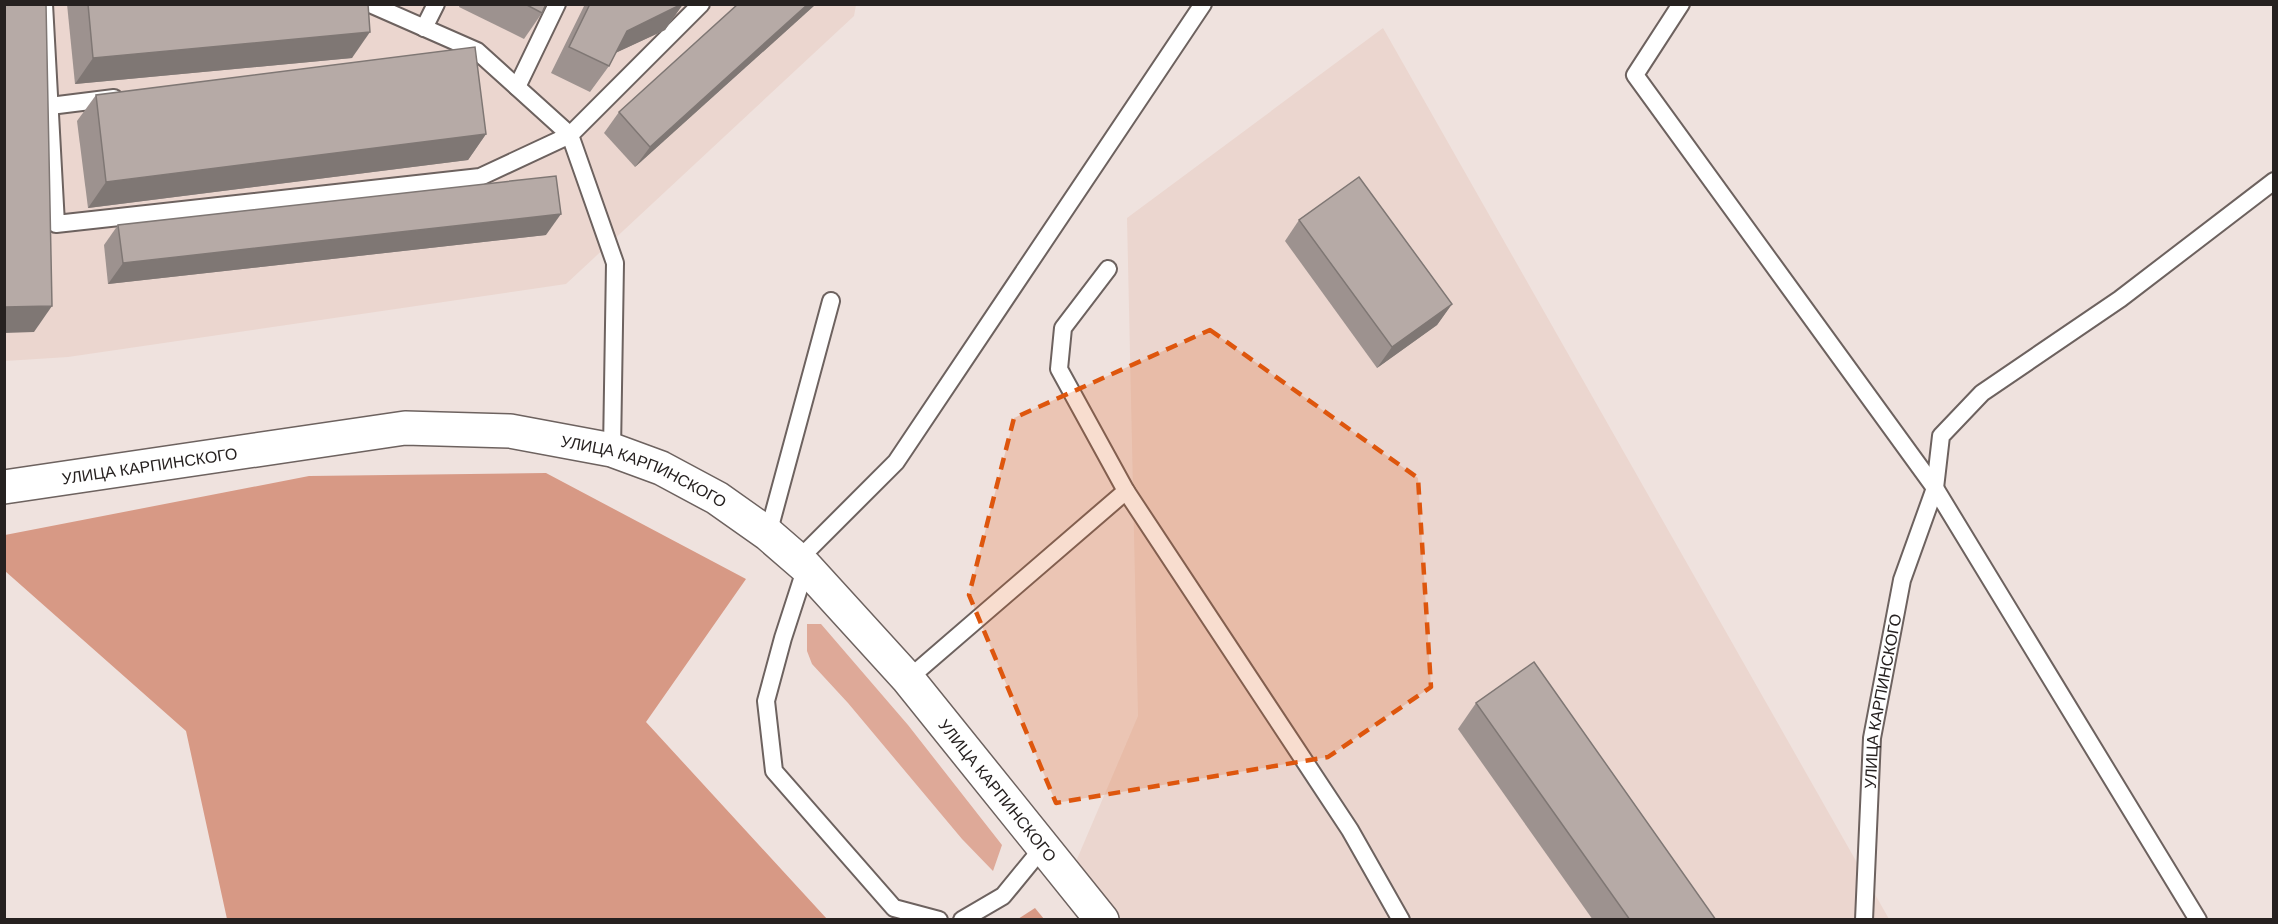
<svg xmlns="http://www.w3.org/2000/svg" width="2278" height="924" font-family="Arial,sans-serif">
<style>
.built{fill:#ebd6cf}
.green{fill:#dea998}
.forest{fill:#d79985}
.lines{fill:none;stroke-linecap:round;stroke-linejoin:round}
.service-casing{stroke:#6d625f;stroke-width:20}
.minor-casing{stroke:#6d625f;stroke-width:36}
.service{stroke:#fff;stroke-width:16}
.minor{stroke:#fff;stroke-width:33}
.wall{fill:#9d928f}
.shaded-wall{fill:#7f7774}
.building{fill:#b6aaa6;stroke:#7f7774;stroke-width:1.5}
.marked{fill:#de560d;fill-opacity:0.2;stroke:#de560d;stroke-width:4.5;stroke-dasharray:12 8;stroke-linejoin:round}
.labels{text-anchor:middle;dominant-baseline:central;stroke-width:6;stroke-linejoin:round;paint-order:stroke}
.street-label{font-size:16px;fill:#262120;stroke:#fff}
</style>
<rect width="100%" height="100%" fill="#efe2de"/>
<g class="built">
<polygon points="5,5 856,5 854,16 566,284 68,357 5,361"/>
<polygon points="1383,28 1889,919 1080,920 1066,885 1138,716 1127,218"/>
</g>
<polygon class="green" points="807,624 821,624 908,725 1002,845 993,871 962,839 848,703 812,664 807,651"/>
<g class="forest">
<polygon points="546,473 746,579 646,722 827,919 227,919 186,731 5,571 5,535 309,476"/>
<polygon points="1035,908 1044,919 1018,919"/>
</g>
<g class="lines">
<defs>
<g id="service">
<polyline points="44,4 56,224 480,177 570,135 477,51 370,4"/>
<polyline points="1681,4 1635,75 1935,488 2198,920"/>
<polyline points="424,28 436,4"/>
<polyline points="517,87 557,4"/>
<polyline points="50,106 114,98"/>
<polyline points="1108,269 1063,328 1059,369 1126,491 1350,830 1401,920"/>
<polyline points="612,450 615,263 570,135 701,4"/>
<polyline points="768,534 831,301"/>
<polyline points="799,559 896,462 1203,4"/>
<polyline points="806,567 783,638 766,701 774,771 894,908 939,920"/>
<polyline points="908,679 1126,491"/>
<polyline points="962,920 1003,896 1044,846"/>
<path id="s1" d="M1864,920L1872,738L1902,580L1935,488L1941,436L1982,393L2120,299L2274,181"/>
</g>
<g id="minor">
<path id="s2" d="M4,487L405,428L510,431L612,450L661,468L717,498L768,534L806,567L908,679L1102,920"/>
</g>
</defs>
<use href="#service" class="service-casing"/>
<use href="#minor" class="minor-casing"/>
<use href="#service" class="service"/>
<use href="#minor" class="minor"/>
</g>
<g class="wall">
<polygon points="67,4 368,4 352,58 75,84"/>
<polygon points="460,4 546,4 542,13 524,39 459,7"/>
<polygon points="585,4 683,4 665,30 615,53 609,66 590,92 551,73"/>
<polygon points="738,4 816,4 635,167 604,133 619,112"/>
<polygon points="96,95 486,134 468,160 88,208 77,121"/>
<polygon points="1299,220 1452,304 1437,325 1377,368 1285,241"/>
<polygon points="118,225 546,235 108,284 104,245"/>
<polygon points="1476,703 1716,920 1593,920 1458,729"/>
</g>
<g class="shaded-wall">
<polygon points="682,4 683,4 665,30 609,56 627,31"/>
<polygon points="808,4 816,4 635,167 650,147"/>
<polygon points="370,32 352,58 75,84 93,58"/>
<polygon points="486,134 468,160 88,208 106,182"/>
<polygon points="561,214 546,235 108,284 123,263"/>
<polygon points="1452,304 1437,325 1377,368 1392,347"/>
<polygon points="52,306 34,332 4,333 4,307"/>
</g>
<g class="building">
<polygon points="4,4 46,4 52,306 4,307"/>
<polygon points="88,4 368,4 370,32 93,58"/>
<polygon points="525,4 546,4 542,13"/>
<polygon points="590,4 682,4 627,31 609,66 569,47"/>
<polygon points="738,4 808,4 650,147 619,112"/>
<polygon points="475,47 486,134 106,182 96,95"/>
<polygon points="556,176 561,214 123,263 118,225"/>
<polygon points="1359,177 1452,304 1392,347 1299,220"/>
<polygon points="1534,662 1716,920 1630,920 1476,703"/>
</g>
<path class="marked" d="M1210,330L1418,478L1431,687L1328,757L1056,803L969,595L1014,418Z"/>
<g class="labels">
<g class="street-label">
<text stroke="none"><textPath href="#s2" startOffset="147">УЛИЦА КАРПИНСКОГО</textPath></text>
<text stroke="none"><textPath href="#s2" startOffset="651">УЛИЦА КАРПИНСКОГО</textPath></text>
<text stroke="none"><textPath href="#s1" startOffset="220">УЛИЦА КАРПИНСКОГО</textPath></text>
<text stroke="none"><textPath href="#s2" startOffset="1137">УЛИЦА КАРПИНСКОГО</textPath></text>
</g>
</g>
<rect width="2278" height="924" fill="none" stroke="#262120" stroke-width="12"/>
</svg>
